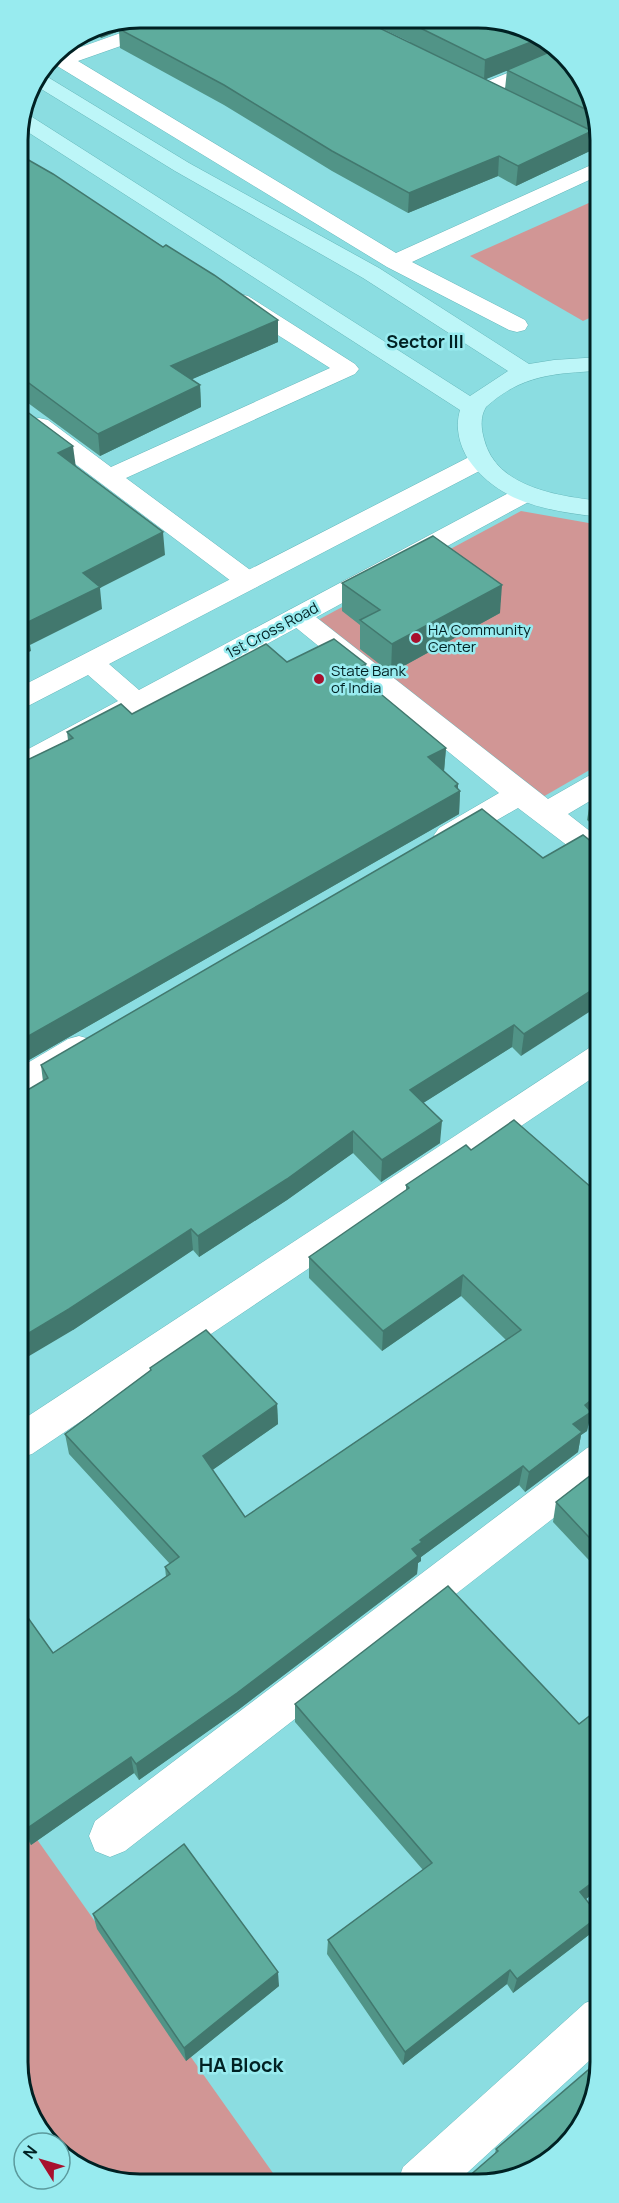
<svg xmlns="http://www.w3.org/2000/svg" width="619" height="2203" font-family="Manrope,sans-serif">
<style>
.green{fill:#d19695}
.lines{fill:none;stroke-linecap:round;stroke-linejoin:round}
.minor-casing{stroke:#64b6ba;stroke-width:1}
.tertiary-casing{stroke:#64b6ba;stroke-width:1}
.secondary-casing{stroke:#64b6ba;stroke-width:1}
.minor{fill:#fff;fill-rule:evenodd}
.tertiary{fill:#fff;fill-rule:evenodd}
.secondary{fill:#bdf6f8;fill-rule:evenodd}
.wall{fill:#519487;fill-rule:evenodd}
.shaded-wall{fill:#42786e}
.building{fill:#5eac9d;stroke:#42786e;stroke-width:1.5}
.poi-dot{fill:#a8102d;stroke:#98ebef;stroke-width:2}
.labels{text-anchor:middle;dominant-baseline:central;stroke-width:5;stroke-linejoin:round;paint-order:stroke}
.poi-label{font-size:15px;fill:#002123;stroke:#98ebef;text-anchor:start}
.street-label{font-size:15px;fill:#002123;stroke:#98ebef}
.far-district-label{font-size:18px;font-weight:bold;fill:#002123;stroke:#98ebef}
.near-neighbourhood-label{font-size:20px;font-weight:bold;fill:#002123;stroke:#98ebef}
.rim{fill:none;stroke:#002123;stroke-width:3}
</style>
<rect width="100%" height="100%" fill="#8bdde1"/>
<g class="green">
<polygon points="600,198 600,313 583,321 470,256"/>
<polygon points="521,511 600,525 600,764 541,798 318,620"/>
<polygon points="19,1814 280,2183 117,2183 60,2150 60,2143 49,2143 19,2078"/>
</g>
<g class="lines">
<defs>
<g id="minor">
<polygon points="163,18 191,18 189,22 78,61 396,253 600,161 600,175 412,262 525,320 528,325 525,330 517,332 509,330 387,267 49,61 59,50 64,53"/>
<polygon points="547,57 554,59 557,63 554,67 492,93 478,93 475,89 478,85"/>
<polygon points="551,116 600,140 600,154 544,126 541,122 544,118"/>
<polygon points="240,294 248,296 355,364 359,369 355,374 126,478 257,575 261,581 257,587 248,589 239,587 30,430 27,425 30,420 39,418 48,420 111,467 330,368 232,306 229,301 232,296"/>
<polygon points="298,608 307,610 548,799 590,775 600,772 600,795 568,814 600,839 600,865 589,862 518,808 459,842 449,845 439,842 434,835 439,828 499,793 289,622 285,616 289,610"/>
<polygon points="79,1036 90,1039 95,1048 90,1057 31,1092 19,1096 19,1068 68,1039"/>
<polygon points="600,1045 600,1073 32,1454 19,1458 19,1422 589,1048"/>
<polygon points="600,1443 600,1482 125,1851 110,1857 95,1851 89,1836 95,1821 587,1448"/>
<polygon points="601,1997 601,2050 455,2184 397,2184 403,2167 585,2003"/>
</g>
<polygon id="tertiary" points="480,454 489,456 492,461 489,466 109,664 139,690 516,489 525,486 534,489 538,494 534,499 29,773 19,776 19,754 118,701 88,675 28,706 18,709 18,688 471,456"/>
<path id="secondary" d="M41,73L189,163L379,268L529,364L554,360L600,357V371C555,373 521,375 486,407C480,417 481,428 484,439C496,488 559,496 600,501V517C550,511 499,504 468,459C459,444 455,427 460,410L20,127L24,113L29,115L470,396L508,371L363,278L175,171L33,84Z"/>
</defs>
<use href="#minor" class="minor-casing"/>
<use href="#tertiary" class="tertiary-casing"/>
<use href="#secondary" class="secondary-casing"/>
<use href="#minor" class="minor"/>
<use href="#tertiary" class="tertiary"/>
<use href="#secondary" class="secondary"/>
</g>
<g class="wall">
<path d="M141,18L410,42L364,20H502L570,60L600,125V137L592,133L590,151L516,186L498,176L408,213L332,171L224,105L120,48L119,31L101,38L89,31L94,27ZM507,70L505,89L485,79Z"/>
<polygon points="18,154 278,320 278,342 192,379 200,385 201,407 100,456 28,403 18,402"/>
<polygon points="342,583 500,613 391,673 360,649 360,625 342,611"/>
<polygon points="287,662 366,664 365,681 446,748 444,771 460,791 459,814 29,1060 19,1042 19,764 68,740 67,732 132,714"/>
<polygon points="600,792 600,831 587,820 591,797"/>
<polygon points="583,835 521,1056 512,1047 423,1103 440,1143 381,1182 353,1153 287,1200 199,1257 193,1250 73,1330 41,1065 543,858"/>
<polygon points="471,1150 600,1195 600,1410 590,1418 587,1431 581,1435 578,1452 525,1492 519,1485 421,1557 421,1561 418,1563 417,1574 238,1710 139,1780 134,1773 31,1845 19,1826 19,1605 53,1653 166,1577 165,1567 170,1564 69,1454 65,1434 150,1371 150,1368 277,1404 278,1424 212,1470 245,1517 506,1340 461,1296 382,1351 309,1278 309,1257 406,1191 406,1185"/>
<polygon points="600,1468 601,1573 553,1522 556,1502"/>
<polygon points="295,1704 579,1724 601,1707 601,1887 586,1899 594,1931 513,1993 507,1984 403,2065 327,1954 328,1940 423,1870 295,1722"/>
<polygon points="93,1914 279,1986 186,2061 97,1929"/>
<polygon points="593,2061 601,2070 495,2153 496,2149 590,2069"/>
</g>
<g class="shaded-wall">
<polygon points="141,18 156,18 119,29 119,31 101,38 100,26"/>
<polygon points="536,40 555,51 484,80 485,60"/>
<polygon points="592,131 590,151 516,186 518,166"/>
<polygon points="499,156 498,176 408,213 409,193"/>
<polygon points="278,320 278,342 172,388 171,366"/>
<polygon points="200,385 201,407 100,456 98,434"/>
<polygon points="73,446 76,468 58,453"/>
<polygon points="163,532 165,555 100,588 102,609 30,645 31,651 18,657 18,633 24,624 83,573"/>
<polygon points="502,585 500,613 391,673 392,644"/>
<polygon points="366,664 365,687 353,671"/>
<polygon points="446,748 444,771 426,780 428,757"/>
<polygon points="458,784 458,792 460,791 459,814 29,1060 25,1038"/>
<polygon points="600,985 600,1005 521,1056 524,1034"/>
<polygon points="514,1025 512,1047 409,1112 410,1090"/>
<polygon points="442,1121 440,1143 381,1182 382,1160"/>
<polygon points="353,1131 353,1153 287,1200 199,1257 198,1236"/>
<polygon points="191,1229 193,1250 73,1330 19,1362 19,1339"/>
<polygon points="463,1275 461,1296 382,1351 383,1331"/>
<polygon points="600,1393 600,1410 590,1418 587,1431 581,1435 578,1452 525,1492 529,1472 573,1424 585,1405"/>
<polygon points="277,1404 278,1424 204,1476 203,1456"/>
<polygon points="523,1466 519,1485 421,1557 421,1561 418,1563 417,1574 238,1710 139,1780 136,1764 412,1549 420,1540"/>
<polygon points="131,1757 134,1773 31,1845 26,1829"/>
<polygon points="601,1876 601,1887 576,1907 580,1892"/>
<polygon points="599,1916 594,1931 513,1993 517,1979"/>
<polygon points="510,1970 507,1984 403,2065 405,2052"/>
<polygon points="278,1972 279,1986 186,2061 184,2048"/>
</g>
<g class="building">
<polygon points="150,18 363,20 592,131 518,166 499,156 409,193 332,151 224,85 119,29"/>
<polygon points="404,20 502,20 536,40 485,60"/>
<polygon points="554,50 570,60 595,114 507,70"/>
<polygon points="18,154 53,174 163,247 166,245 214,275 278,320 171,366 200,385 98,434 26,381 18,380"/>
<polygon points="18,405 73,446 58,453 163,532 83,573 100,587 24,624 28,628 18,633"/>
<polygon points="433,536 502,585 392,644 360,620 380,610 342,583"/>
<polygon points="334,639 366,664 353,671 446,748 428,757 458,784 455,786 460,791 25,1038 19,1026 19,778 20,778 19,776 19,764 73,738 67,732 121,704 132,714 266,644 287,662"/>
<polygon points="600,792 600,805 591,797"/>
<polygon points="482,809 543,858 583,835 592,842 600,843 600,985 524,1034 514,1025 410,1090 442,1121 382,1160 353,1131 287,1179 198,1236 191,1229 69,1309 19,1339 19,1095 48,1078 41,1065"/>
<polygon points="514,1120 600,1195 600,1393 585,1405 591,1412 573,1424 582,1432 529,1472 523,1466 420,1540 422,1542 412,1549 418,1556 237,1693 136,1764 131,1757 26,1829 19,1818 19,1605 53,1653 170,1574 165,1567 179,1557 65,1434 151,1370 150,1368 206,1330 277,1404 203,1456 245,1517 521,1330 463,1275 383,1331 309,1257 409,1188 406,1185 466,1145 471,1150"/>
<polygon points="600,1468 601,1550 556,1502"/>
<polygon points="448,1586 579,1724 601,1707 601,1876 580,1892 599,1916 517,1979 510,1970 405,2052 328,1940 432,1863 295,1704"/>
<polygon points="184,1844 278,1972 184,2048 93,1914"/>
<polygon points="601,2054 601,2070 570,2143 533,2172 494,2184 460,2184 498,2151 496,2149 595,2064 593,2061"/>
</g>
<g class="poi-dot">
<circle cx="416" cy="638" r="6"/>
<circle cx="319" cy="679" r="6"/>
</g>
<g class="labels">
<g class="poi-label">
<text x="428" y="629">HA Community<tspan x="428" dy="17">Center</tspan></text>
<text x="331" y="670">State Bank<tspan x="331" dy="17">of India</tspan></text>
</g>
<g class="street-label">
<text transform="translate(272 630) rotate(-28)">1st Cross Road</text>
</g>
<g class="far-district-label">
<text x="425" y="341">Sector III</text>
</g>
<g class="near-neighbourhood-label">
<text x="241" y="2064">HA Block</text>
</g>
</g>
<path d="M0 0H619V2203H0ZM140 28H478A112 112 0 0 1 590 140V2062A112 112 0 0 1 478 2174H140A112 112 0 0 1 28 2062V140A112 112 0 0 1 140 28Z" fill="#98ebef" fill-rule="evenodd"/>
<path class="rim" d="M140 28H478A112 112 0 0 1 590 140V2062A112 112 0 0 1 478 2174H140A112 112 0 0 1 28 2062V140A112 112 0 0 1 140 28Z"/>
<g transform="translate(42 2161) rotate(307)"><circle r="28" fill="#98ebef" stroke="#5b9a9d" stroke-width="1.5"/>
<path d="M0-4.5L10 22L0 15L-10 22Z" fill="#a8102d"/>
<text y="-9" font-size="16" font-weight="bold" text-anchor="middle" fill="#002123">N</text>
</g>
</svg>
